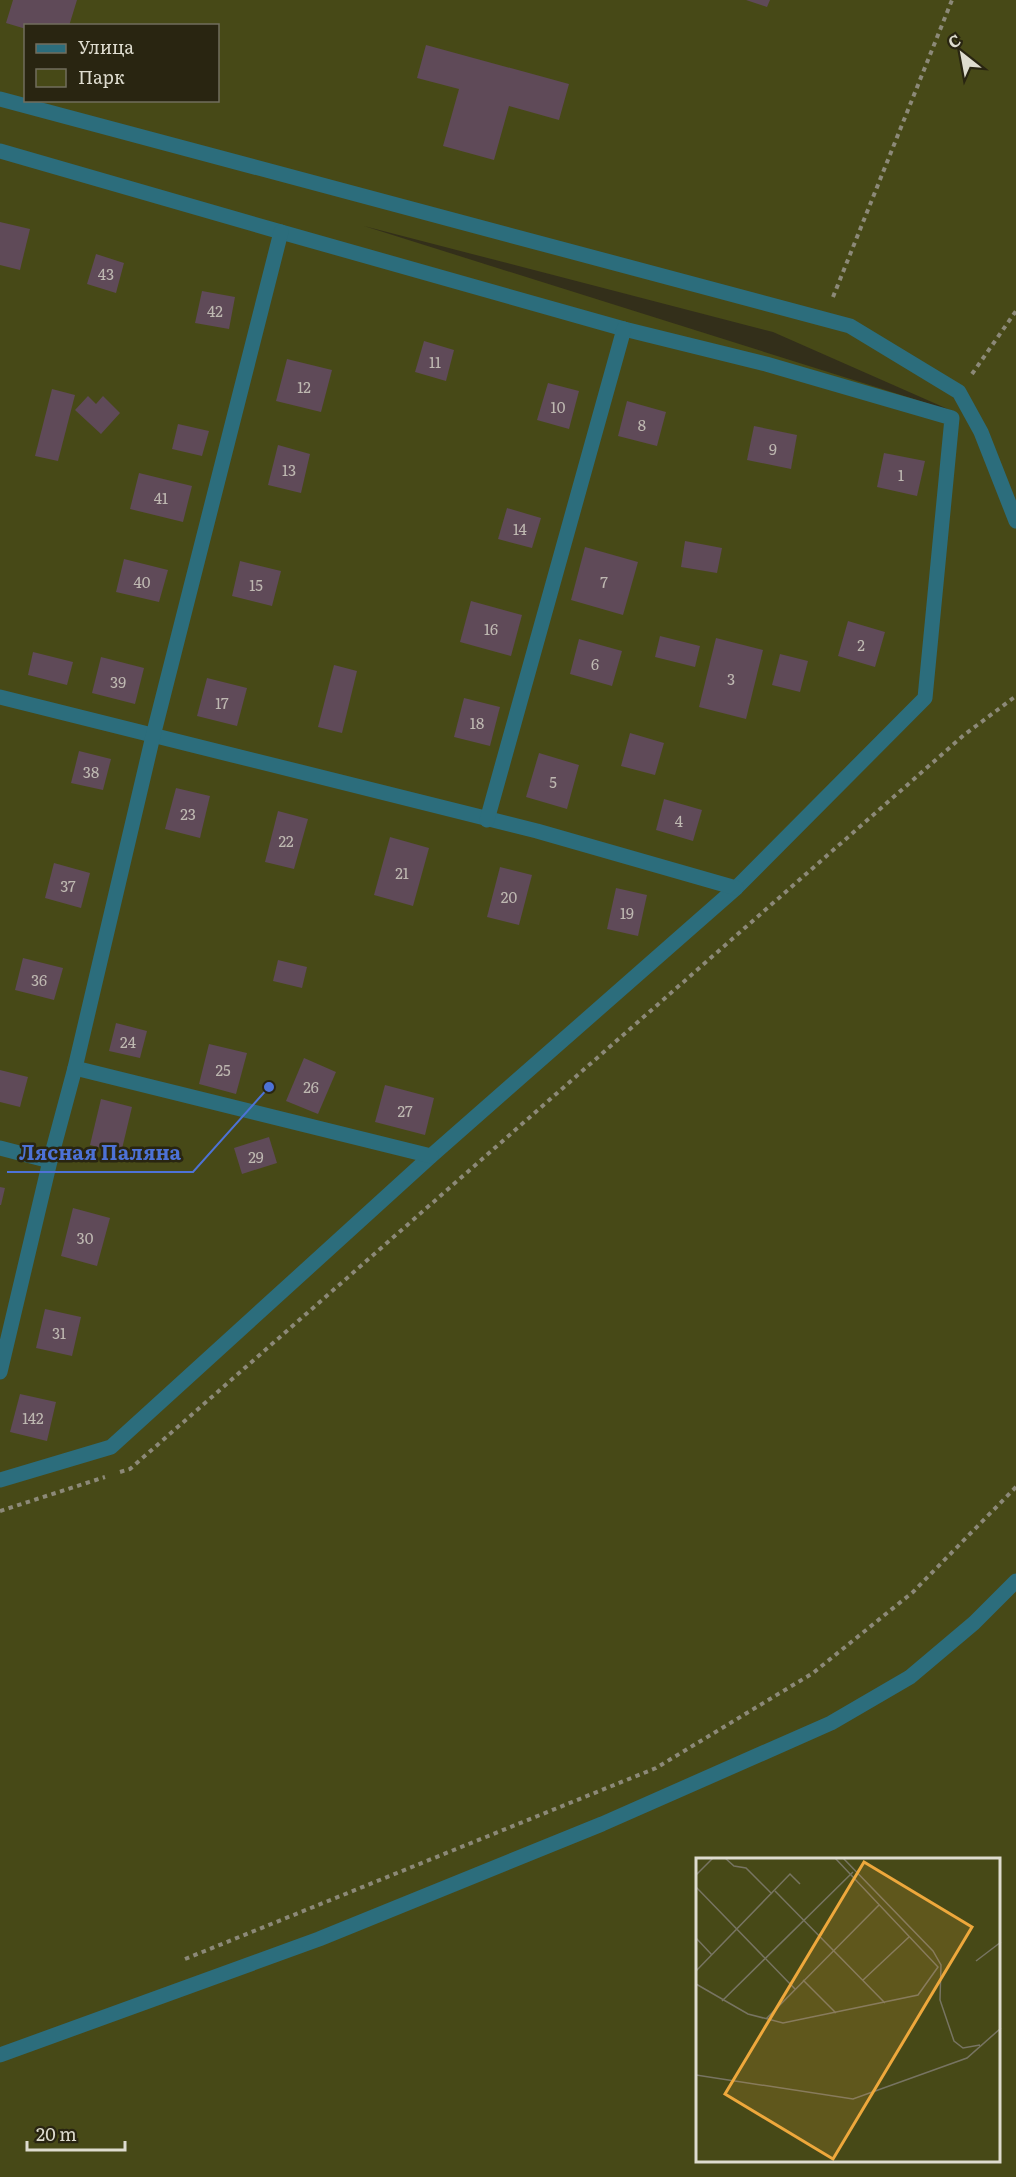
<svg xmlns="http://www.w3.org/2000/svg" width="1016" height="2177" font-family="Literata,serif">
<style>
.green{fill:#474917;fill-rule:evenodd}
.building{fill:#5f4a58}
.lines{fill:none;stroke-linecap:round;stroke-linejoin:round}
.path{stroke:#8c8978;stroke-width:4;stroke-dasharray:4.5 4.5;stroke-linecap:butt}
.minor{stroke:#2c6d7c;stroke-width:15}
.labels{text-anchor:middle;dominant-baseline:central;stroke-width:5;stroke-linejoin:round;paint-order:stroke}
.number-label{font-size:15px;fill:#beb8b1}
.inset-road{fill:none;stroke:#777462;stroke-width:1.5}
.view{fill:#eea83c;fill-opacity:0.15;stroke:#eea83c;stroke-width:3}
.inset-edge{fill:none;stroke:#dedccf;stroke-width:3}
.leader{fill:none;stroke:#4d72d6;stroke-width:2}
.callout-dot{fill:#4d72d6;stroke:#292511;stroke-width:2}
.callout-label{font-size:20px;text-anchor:middle;font-weight:bold;fill:#4d72d6;stroke:#292511;stroke-width:5;stroke-linejoin:round;paint-order:stroke}
</style>
<rect width="100%" height="100%" fill="#332f1a"/>
<path class="green" d="M0,0H1016V2177H0ZM26,26H218V100H26ZM364,226L773,332L950,410H949ZM698,1859H1000V2160H698Z"/>
<g class="building">
<polygon points="13,0 77,0 69,26 26,26 26,29 6,23"/>
<polygon points="746,0 770,0 767,7"/>
<polygon points="426,45 569,84 559,120 509,106 494,160 443,146 459,89 417,78"/>
<polygon points="0,222 30,229 20,270 0,265"/>
<polygon points="96,254 124,263 116,293 87,284"/>
<polygon points="202,291 235,297 229,329 195,323"/>
<polygon points="424,341 454,350 446,381 415,372"/>
<polygon points="287,359 332,370 321,412 276,401"/>
<polygon points="548,383 579,391 569,429 537,420"/>
<polygon points="52,389 75,395 58,461 35,456"/>
<polygon points="88,396 96,404 103,396 120,413 101,434 75,410"/>
<polygon points="627,401 666,412 657,446 618,436"/>
<polygon points="178,424 209,431 202,456 172,449"/>
<polygon points="754,426 797,435 791,469 747,460"/>
<polygon points="278,445 310,454 301,493 268,485"/>
<polygon points="884,453 925,461 917,496 877,487"/>
<polygon points="139,473 192,486 183,522 130,509"/>
<polygon points="507,508 541,518 532,548 498,539"/>
<polygon points="685,541 722,548 717,573 681,567"/>
<polygon points="585,547 638,562 623,615 571,600"/>
<polygon points="124,559 168,570 159,602 116,592"/>
<polygon points="240,561 281,571 272,606 232,596"/>
<polygon points="471,601 522,615 511,656 460,642"/>
<polygon points="848,621 885,632 875,667 838,656"/>
<polygon points="660,636 700,646 695,667 655,657"/>
<polygon points="716,638 763,650 746,719 699,707"/>
<polygon points="579,639 622,651 612,686 570,674"/>
<polygon points="33,652 73,662 67,685 28,675"/>
<polygon points="780,654 808,661 800,692 772,685"/>
<polygon points="101,657 144,668 135,704 92,693"/>
<polygon points="334,665 357,671 342,733 318,727"/>
<polygon points="207,678 247,688 237,726 197,716"/>
<polygon points="464,698 500,707 490,746 454,737"/>
<polygon points="630,733 664,743 655,775 621,766"/>
<polygon points="79,751 111,759 103,790 71,783"/>
<polygon points="539,753 579,765 567,809 526,797"/>
<polygon points="176,788 210,796 200,838 165,829"/>
<polygon points="664,799 702,810 693,841 656,830"/>
<polygon points="278,811 308,819 294,869 265,862"/>
<polygon points="390,837 429,848 413,906 374,895"/>
<polygon points="54,863 90,873 81,908 45,898"/>
<polygon points="500,867 532,875 519,925 487,917"/>
<polygon points="616,888 647,895 638,936 607,929"/>
<polygon points="23,958 63,968 54,1000 15,990"/>
<polygon points="278,960 307,967 302,988 273,981"/>
<polygon points="116,1023 147,1031 140,1058 109,1051"/>
<polygon points="209,1044 247,1053 236,1094 199,1084"/>
<polygon points="304,1058 336,1072 318,1114 286,1101"/>
<polygon points="0,1070 28,1077 20,1107 0,1102"/>
<polygon points="385,1085 434,1098 425,1135 375,1122"/>
<polygon points="101,1099 132,1107 121,1153 90,1145"/>
<polygon points="269,1137 277,1163 242,1174 234,1148"/>
<polygon points="0,1187 5,1188 1,1205 0,1205"/>
<polygon points="73,1208 110,1218 97,1266 61,1256"/>
<polygon points="45,1309 81,1317 72,1356 36,1348"/>
<polygon points="20,1394 56,1402 47,1441 10,1432"/>
</g>
<g class="lines">
<g class="path">
<polyline points="833,297 952,0"/>
<polyline points="972,374 1016,311"/>
<polyline points="120,1472 130,1469 964,735 1016,696"/>
<polyline points="0,1511 105,1477"/>
<polyline points="185,1959 656,1768 813,1673 913,1592 1016,1487"/>
</g>
<g class="minor">
<polyline points="0,99 850,326 959,392 981,432 1016,521"/>
<polyline points="0,151 281,232 624,329 766,364 952,418 925,698 736,888 431,1156 111,1447 0,1480"/>
<polyline points="0,697 537,831 736,888"/>
<polyline points="487,820 624,329"/>
<polyline points="75,1068 431,1156"/>
<polyline points="0,1148 50,1161"/>
<polyline points="0,1372 50,1161 75,1068 153,736 281,232"/>
<polyline points="0,2055 319,1939 602,1824 831,1723 910,1677 974,1623 1016,1581"/>
</g>
</g>
<g class="labels">
<g class="number-label">
<text x="106" y="273">43</text>
<text x="215" y="310">42</text>
<text x="435" y="361">11</text>
<text x="304" y="386">12</text>
<text x="558" y="406">10</text>
<text x="642" y="424">8</text>
<text x="773" y="448">9</text>
<text x="289" y="469">13</text>
<text x="901" y="474">1</text>
<text x="161" y="497">41</text>
<text x="520" y="528">14</text>
<text x="142" y="581">40</text>
<text x="604" y="581">7</text>
<text x="256" y="584">15</text>
<text x="491" y="628">16</text>
<text x="861" y="644">2</text>
<text x="595" y="663">6</text>
<text x="731" y="678">3</text>
<text x="118" y="681">39</text>
<text x="222" y="702">17</text>
<text x="477" y="722">18</text>
<text x="91" y="771">38</text>
<text x="553" y="781">5</text>
<text x="188" y="813">23</text>
<text x="679" y="820">4</text>
<text x="286" y="840">22</text>
<text x="402" y="872">21</text>
<text x="68" y="885">37</text>
<text x="509" y="896">20</text>
<text x="627" y="912">19</text>
<text x="39" y="979">36</text>
<text x="128" y="1041">24</text>
<text x="223" y="1069">25</text>
<text x="311" y="1086">26</text>
<text x="405" y="1110">27</text>
<text x="256" y="1156">29</text>
<text x="85" y="1237">30</text>
<text x="59" y="1332">31</text>
<text x="33" y="1417">142</text>
</g>
</g>
<g transform="translate(696 1858)">
<rect width="304" height="304" fill="#332f1a"/>
<path d="M0,0H304V304H0Z" fill="#474917"/>
<path class="inset-road" d="M29,0L38,8L50,10L76,36M147,0L237,93L245,107L244,142L258,183L267,190L284,187M0,17L17,0M0,29L99,131M79,33L189,145M0,80L16,97M280,103L305,84M0,113L94,16L104,26M107,122L140,155M167,122L213,79M0,126L52,156L87,165L222,137L242,109L139,0M26,143L157,14M70,161L183,47M0,217L157,241L271,200L305,170"/>
<path class="view" d="M168,4L276,69L137,301L29,236Z"/>
<rect width="304" height="304" class="inset-edge"/>
</g>
<path class="leader" d="M269 1087L193 1172H7"/>
<circle class="callout-dot" cx="269" cy="1087" r="6"/>
<g class="callout-label">
<text x="100" y="1160">Лясная Паляна</text>
</g>
<rect x="24" y="24" width="195" height="78" fill="#292511" stroke="#716e5d" stroke-width="1.5"/>
<rect x="36" y="44" width="30" height="9" fill="#2c6d7c" stroke="#716e5d" stroke-width="1.5"/>
<text x="78" y="54" font-size="18" fill="#dedccf">Улица</text>
<rect x="36" y="69" width="30" height="18" fill="#474917" stroke="#716e5d" stroke-width="1.5"/>
<text x="78" y="84" font-size="18" fill="#dedccf">Парк</text>
<g transform="translate(962 54) rotate(329)" stroke="#292511" stroke-width="4.5" paint-order="stroke">
<path d="M0-4.5L10 22L0 15L-10 22Z" fill="#dedccf"/>
<text y="-9" font-size="16" font-weight="bold" text-anchor="middle" fill="#dedccf">С</text>
</g>
<path d="M27 2141v9h98v-9" fill="none" stroke="#dedccf" stroke-width="3"/>
<text x="36" y="2141" font-size="18" fill="#dedccf" stroke="#292511" stroke-width="4.5" paint-order="stroke">20 m</text>
</svg>
